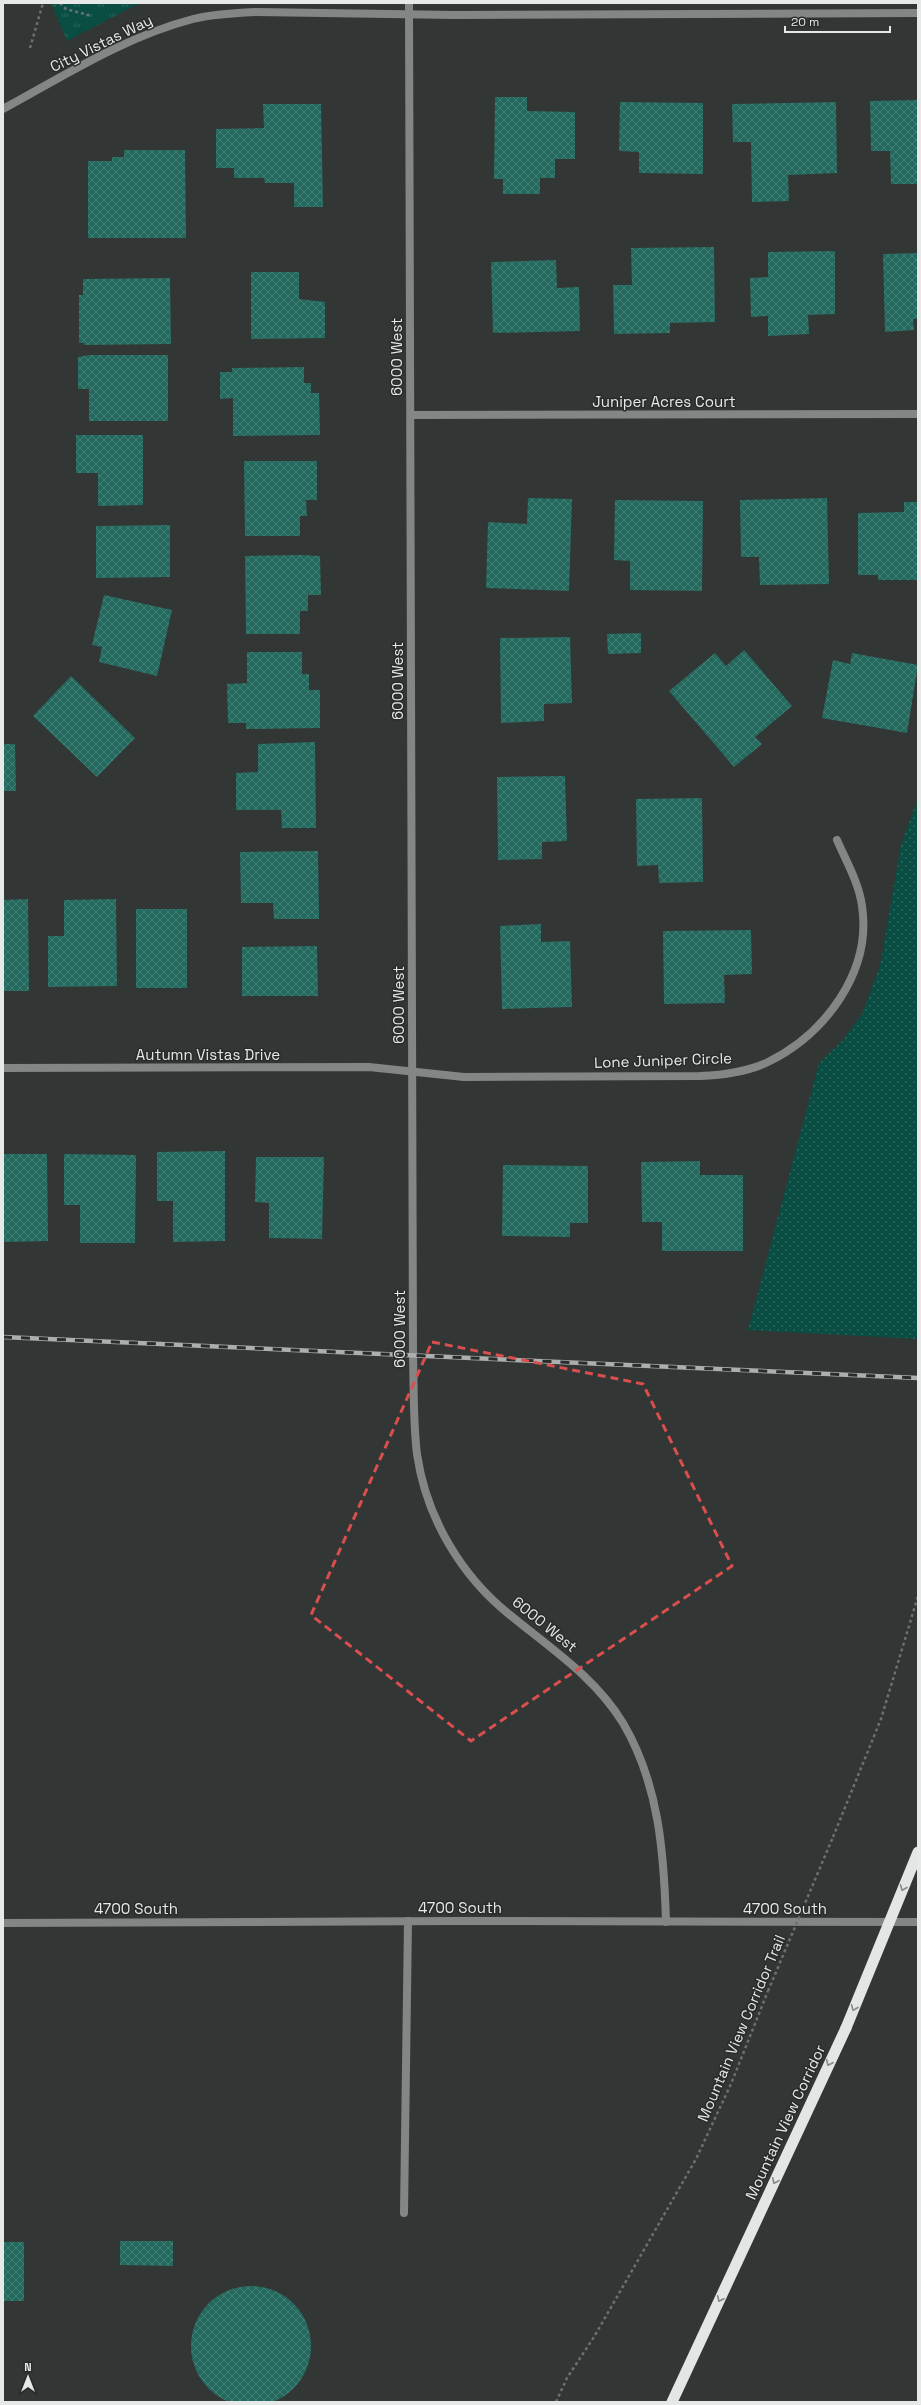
<svg xmlns="http://www.w3.org/2000/svg" width="921" height="2405" font-family="'Space Grotesk',sans-serif">
<style>
.grass{fill:url(#grass-dots)}
.park{fill:url(#park-tufts)}
.building{fill:url(#building-cross-hatch)}
.lines{fill:none;stroke-linecap:round;stroke-linejoin:round}
.path{stroke:#6c706f;stroke-width:2.5;stroke-dasharray:3 3;stroke-linecap:butt}
.service{stroke:#848685;stroke-width:8}
.minor{stroke:#848685;stroke-width:8}
.tertiary{stroke:#848685;stroke-width:8}
.trunk{stroke:#e2e6e5;stroke-width:11}
.rail-casing{stroke:#acafae;stroke-width:4.5}
.rail{stroke:#282c2b;stroke-width:3;stroke-dasharray:9;stroke-linecap:butt}
.path-bridge{stroke:#6c706f;stroke-width:2.5;stroke-dasharray:3 3;stroke-linecap:butt}
.trunk-bridge{stroke:#e2e6e5;stroke-width:11}
.oneway{stroke:#858988}
.marked{fill:none;stroke:#d94f4e;stroke-width:3;stroke-dasharray:8 5;stroke-linejoin:round}
.labels{text-anchor:middle;dominant-baseline:central;stroke-width:3;stroke-linejoin:round;paint-order:stroke}
.street-label{font-size:15px;fill:#e6e9e8;stroke:#282c2b}
</style>
<defs>
<pattern id="grass-dots" width="8" height="8" patternUnits="userSpaceOnUse"><rect width="8" height="8" fill="#0a4d43"/><path d="M2 2h.1M6 6h.1" fill="none" stroke="#2e675e" stroke-width="1.8" stroke-linecap="round"/></pattern>
<pattern id="park-tufts" width="24" height="20" patternUnits="userSpaceOnUse"><rect width="24" height="20" fill="#0a4d43"/><path d="M3 7l-1-3M5 7V3M7 7l1-3M15 17l-1-3M17 17v-4M19 17l1-3" fill="none" stroke="#2e675e"/></pattern>
<pattern id="building-cross-hatch" width="8" height="8" patternUnits="userSpaceOnUse"><rect width="8" height="8" fill="#24695d"/><path d="M0 0l8 8M0 8l8-8" fill="none" stroke="#447e74"/></pattern>
</defs>
<rect width="100%" height="100%" fill="#323635"/>
<polygon class="grass" points="918,798 918,1339 748,1330 819,1063 842,1041 862,1014 880,966 901,845"/>
<polygon class="park" points="51,3 144,3 134,6 67,41"/>
<g class="building">
<polygon points="495,97 527,97 527,111 575,112 575,159 555,159 555,178 540,178 540,194 503,194 503,179 494,179"/>
<polygon points="918,100 918,184 891,184 890,151 871,151 870,101"/>
<polygon points="620,102 703,103 703,174 639,173 639,152 619,151"/>
<polygon points="836,102 837,173 788,175 789,201 752,202 751,142 733,142 732,104"/>
<polygon points="263,104 321,104 323,207 294,207 294,183 265,183 264,178 234,178 234,168 216,168 216,129 264,128"/>
<polygon points="124,150 185,150 186,238 88,238 88,161 112,161 112,157 124,157"/>
<polygon points="714,247 715,322 670,323 670,333 614,334 613,285 632,285 631,248"/>
<polygon points="835,251 835,314 808,315 809,334 768,336 768,316 751,317 750,278 768,277 768,252"/>
<polygon points="918,253 918,319 913,319 914,330 885,332 883,254"/>
<polygon points="556,260 557,288 579,287 580,331 493,333 491,262"/>
<polygon points="251,272 299,272 299,299 325,302 325,338 251,339"/>
<polygon points="170,278 171,344 84,345 84,343 79,343 79,295 83,295 83,279"/>
<polygon points="89,355 168,355 168,421 89,421 89,389 78,389 78,357"/>
<polygon points="304,367 304,383 311,383 311,393 319,393 320,435 233,436 233,398 220,399 220,372 232,372 232,368"/>
<polygon points="76,435 143,435 143,505 98,506 98,473 76,473"/>
<polygon points="244,461 317,461 317,500 306,500 307,516 300,516 300,536 245,536"/>
<polygon points="528,498 572,499 569,591 486,588 488,522 527,524"/>
<polygon points="827,498 829,584 760,585 759,557 741,557 740,500"/>
<polygon points="615,500 703,501 702,591 630,590 630,561 614,560"/>
<polygon points="904,502 918,502 918,580 878,580 878,575 858,575 858,513 904,512"/>
<polygon points="170,525 170,577 96,578 96,526"/>
<polygon points="299,555 320,556 321,595 308,595 308,611 300,611 300,634 246,634 245,556"/>
<polygon points="104,595 172,610 157,676 99,662 102,647 92,645"/>
<polygon points="641,633 641,653 608,654 607,634"/>
<polygon points="570,637 572,703 544,704 544,721 501,723 500,638"/>
<polygon points="744,650 792,706 755,737 762,744 734,767 669,691 715,653 726,666"/>
<polygon points="247,652 302,652 302,674 309,674 309,690 320,690 320,728 246,729 246,723 228,723 227,684 247,683"/>
<polygon points="852,653 918,665 907,733 822,718 833,660 850,664"/>
<polygon points="71,676 135,738 97,777 33,716"/>
<polygon points="315,742 316,828 282,828 281,810 236,810 236,773 258,772 258,744"/>
<polygon points="3,744 15,744 16,791 3,791"/>
<polygon points="565,776 567,841 542,842 542,859 498,860 497,777"/>
<polygon points="702,798 703,882 659,883 658,865 637,866 636,799"/>
<polygon points="318,851 319,919 274,919 273,903 241,903 240,852"/>
<polygon points="28,899 29,991 3,991 3,900"/>
<polygon points="116,899 117,986 48,987 48,936 64,936 64,900"/>
<rect x="136" y="909" width="51" height="79"/>
<polygon points="541,924 541,942 570,941 572,1007 502,1009 500,926"/>
<polygon points="751,930 752,974 724,975 725,1003 664,1004 663,931"/>
<polygon points="317,946 318,996 242,996 242,947"/>
<polygon points="225,1151 225,1241 173,1242 173,1201 157,1201 157,1152"/>
<polygon points="3,1154 47,1154 48,1241 3,1242"/>
<polygon points="64,1154 136,1155 135,1243 80,1243 80,1205 64,1205"/>
<polygon points="256,1157 324,1157 322,1239 269,1238 269,1203 255,1202"/>
<polygon points="700,1161 700,1175 743,1175 743,1251 662,1251 662,1222 642,1222 641,1162"/>
<polygon points="503,1165 588,1166 588,1223 570,1223 570,1237 502,1236"/>
<polygon points="120,2241 173,2241 173,2266 120,2265"/>
<rect x="3" y="2242" width="21" height="59"/>
<circle cx="251" cy="2346" r="60"/>
</g>
<g class="lines">
<g class="path">
<polyline points="60,3 66,9 92,16"/>
<polyline points="30,48 43,3"/>
<polyline points="833,1837 881,1719 918,1596"/>
<polyline points="556,2402 567,2378 594,2337 696,2159 731,2084 768,1991"/>
</g>
<polyline class="service" points="404,2213 408,1921"/>
<g class="minor">
<path d="M3,109C64,76 124,37 193,19C213,14 235,13 256,12L455,15L918,13"/>
<polyline points="411,415 918,414"/>
<path d="M3,1068L369,1067L464,1077L700,1076C723,1075 747,1072 768,1062C825,1034 872,972 862,906C859,883 846,861 837,840"/>
</g>
<g class="tertiary">
<path d="M409,3L413,1356C414,1389 413,1422 417,1454C426,1517 461,1576 510,1615C550,1648 595,1677 623,1723C659,1784 664,1853 666,1922"/>
<polyline points="3,1923 457,1921 918,1922"/>
</g>
<polyline class="trunk" points="672,2402 846,2028"/>
<defs>
<polyline id="rail" points="3,1337 918,1378"/>
</defs>
<use href="#rail" class="rail-casing"/>
<use href="#rail" class="rail"/>
<polyline class="path-bridge" points="768,1991 833,1837"/>
<polyline class="trunk-bridge" points="846,2028 918,1852"/>
</g>
<defs><path id="oneway-chevron" d="M-2-3.5L2.5 0L-2 3.5" fill="none" stroke-width="1.6" stroke-linecap="round" stroke-linejoin="round"/></defs>
<g class="oneway">
<use href="#oneway-chevron" transform="translate(903 1888) rotate(112)"/>
<use href="#oneway-chevron" transform="translate(854 2008) rotate(112)"/>
<use href="#oneway-chevron" transform="translate(829 2063) rotate(115)"/>
<use href="#oneway-chevron" transform="translate(775 2181) rotate(115)"/>
<use href="#oneway-chevron" transform="translate(720 2299) rotate(115)"/>
</g>
<path class="marked" d="M432,1342L643,1384L732,1566L471,1741L311,1615Z"/>
<g class="labels">
<g class="street-label">
<text transform="translate(101 43) rotate(-26)">City Vistas Way</text>
<text transform="translate(396 357) rotate(-90)">6000 West</text>
<text x="664" y="401">Juniper Acres Court</text>
<text transform="translate(397 681) rotate(-90)">6000 West</text>
<text transform="translate(398 1005) rotate(-90)">6000 West</text>
<text x="208" y="1054">Autumn Vistas Drive</text>
<text transform="translate(663 1060) rotate(-2)">Lone Juniper Circle</text>
<text transform="translate(399 1329) rotate(-90)">6000 West</text>
<text transform="translate(545 1624) rotate(39)">6000 West</text>
<text x="460" y="1907">4700 South</text>
<text x="136" y="1908">4700 South</text>
<text x="785" y="1908">4700 South</text>
<text transform="translate(741 2028) rotate(-67)">Mountain View Corridor Trail</text>
<text transform="translate(785 2122) rotate(-65)">Mountain View Corridor</text>
</g>
</g>
<rect width="921" height="2405" fill="none" stroke="#e6e9e8" stroke-width="8"/>
<g transform="translate(28 2377)" stroke="#282c2b" stroke-width="3" paint-order="stroke">
<path d="M0-3L7 15L0 10L-7 15Z" fill="#e6e9e8"/>
<text y="-6" font-size="11" font-weight="bold" text-anchor="middle" fill="#e6e9e8">N</text>
</g>
<path d="M785 26v6h105v-6" fill="none" stroke="#e6e9e8" stroke-width="2"/>
<text x="791" y="26" font-size="12" fill="#e6e9e8" stroke="#282c2b" stroke-width="3" paint-order="stroke">20 m</text>
</svg>
